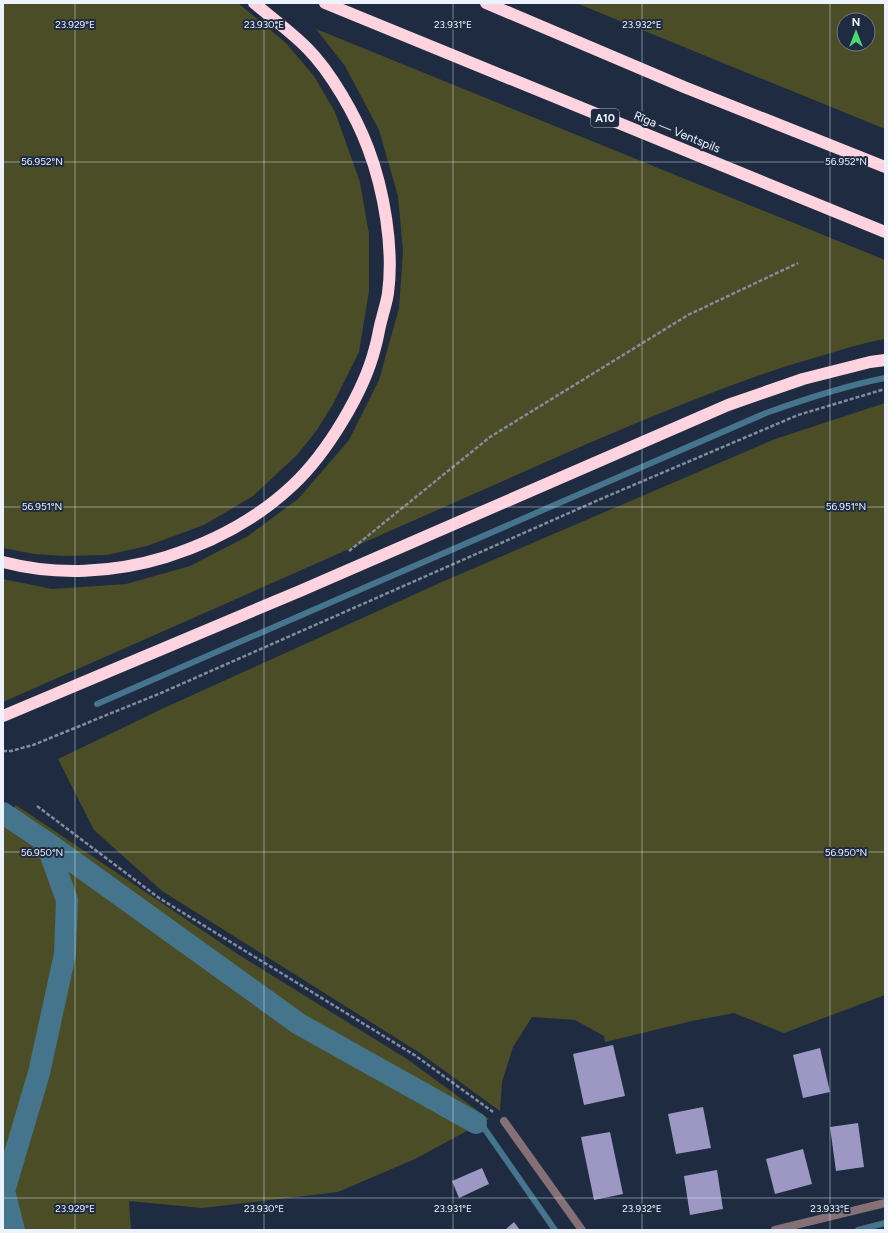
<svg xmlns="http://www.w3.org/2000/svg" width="888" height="1233" font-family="Figtree,sans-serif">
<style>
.green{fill:#4b4d26;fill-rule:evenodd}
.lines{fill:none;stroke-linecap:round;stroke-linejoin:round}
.stream{stroke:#45758c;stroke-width:6}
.canal{stroke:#45758c;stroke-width:22}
.building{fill:#9c97c3}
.path{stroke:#828c9d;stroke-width:2.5;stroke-dasharray:4 2;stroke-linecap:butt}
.lane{stroke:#857076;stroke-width:8}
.street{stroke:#857076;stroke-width:8}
.highway{stroke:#fed3e0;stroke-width:12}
.ticks{fill:none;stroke:#ecf3ff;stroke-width:1;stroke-opacity:0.45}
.labels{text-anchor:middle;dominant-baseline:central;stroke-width:4;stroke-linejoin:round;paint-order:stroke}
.shield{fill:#1e2b41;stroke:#aeb7c6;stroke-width:1}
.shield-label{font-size:11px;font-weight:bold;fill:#ecf3ff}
.street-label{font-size:12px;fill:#ecf3ff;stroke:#1e2b41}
.ticks-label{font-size:10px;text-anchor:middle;fill:#ecf3ff;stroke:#1e2b41;stroke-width:4;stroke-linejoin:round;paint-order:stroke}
</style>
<rect width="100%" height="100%" fill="#1e2b41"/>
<g class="green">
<polygon points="3,3 238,3 286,43 314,76 335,112 360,182 369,234 369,291 359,352 333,404 317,430 297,455 253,496 204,525 147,546 107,555 64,556 34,554 3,548"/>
<path d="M576,3H885V129ZM844,20H868V44H844Z"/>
<path d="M316,29L885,260V339C861,343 838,351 814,358C737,380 663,412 589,443L3,702V579L52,589L126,584L190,566L248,536L298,499L349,440L379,380L399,308L403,251L398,196L379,130L345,66Z"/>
<polygon points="885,403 885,995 784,1033 734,1013 692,1021 605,1042 604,1036 575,1020 532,1017 513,1047 502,1082 500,1111 420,1053 162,891 94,830 58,759 164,708 444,581 775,439"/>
<polygon points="16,805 239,955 407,1059 489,1119 415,1159 338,1192 202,1208 129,1201 131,1230 3,1230 3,817"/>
</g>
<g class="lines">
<g class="stream">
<path d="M97,704L766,413C805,399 844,386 885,378"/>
<polyline points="476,1123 484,1128 555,1230"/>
<polyline points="858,1230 885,1223"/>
</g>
<g class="canal">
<polyline points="3,813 46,842 299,1024 476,1123"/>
<polyline points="14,1230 4,1191 39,1073 65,954 67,900 46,842"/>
</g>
</g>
<g class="building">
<polygon points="613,1045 625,1096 584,1105 573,1054"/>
<polygon points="820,1048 830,1092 803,1098 793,1055"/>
<polygon points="703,1107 711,1148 676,1154 668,1114"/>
<polygon points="858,1123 864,1167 836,1171 830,1127"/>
<polygon points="610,1132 623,1194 594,1200 581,1137"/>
<polygon points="803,1149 812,1184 775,1194 766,1159"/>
<polygon points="482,1168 489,1184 459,1198 452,1181"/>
<polygon points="717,1170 723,1209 690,1215 684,1176"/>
<polygon points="514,1222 520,1230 505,1230"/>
</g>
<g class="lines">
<g class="path">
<polyline points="349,551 490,437 688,315 798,263"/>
<polyline points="3,751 11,751 33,745 161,693 603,498 798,415 885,389"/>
<polyline points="37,806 159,898 416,1056 493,1112"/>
</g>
<polyline class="lane" points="504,1121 582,1230"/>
<polyline class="street" points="775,1230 885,1203"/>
<g class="highway">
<polyline points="325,3 885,232"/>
<polyline points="486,3 684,87 885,167"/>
<path d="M3,562C56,576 114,573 166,557C213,542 257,519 293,485C327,453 364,392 375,348C378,338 379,328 382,318C384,310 387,301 388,293C394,248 384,190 368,148C356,116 331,72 307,48C291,32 272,18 254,3"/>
<polyline points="3,716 300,591 728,405 803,379 870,362 885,360"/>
</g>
</g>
<path class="ticks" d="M75,3V1230M264,3V1230M453,3V1230M642,3V1230M830,3V1230M3,162H885M3,507H885M3,852H885M3,1198H885"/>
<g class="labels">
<rect class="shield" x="591" y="109" width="28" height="18" rx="3"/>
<g class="shield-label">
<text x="605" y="118">A10</text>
</g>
<g class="street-label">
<text transform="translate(677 132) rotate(22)">Rīga — Ventspils</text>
</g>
</g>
<g class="ticks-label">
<text x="75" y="28">23.929°E</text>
<text x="264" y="28">23.930°E</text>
<text x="453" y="28">23.931°E</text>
<text x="642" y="28">23.932°E</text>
<text x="42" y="165">56.952°N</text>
<text x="846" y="165">56.952°N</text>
<text x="42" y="510">56.951°N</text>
<text x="846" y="510">56.951°N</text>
<text x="42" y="856">56.950°N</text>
<text x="846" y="856">56.950°N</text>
<text x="75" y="1212">23.929°E</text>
<text x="264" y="1212">23.930°E</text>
<text x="453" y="1212">23.931°E</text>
<text x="642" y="1212">23.932°E</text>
<text x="830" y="1212">23.933°E</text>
</g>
<rect width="888" height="1233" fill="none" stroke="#ecf3ff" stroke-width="8"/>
<g transform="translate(856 32)"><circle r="19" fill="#1e2b41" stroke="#707b8d"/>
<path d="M0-3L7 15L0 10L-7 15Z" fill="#4fd675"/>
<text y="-6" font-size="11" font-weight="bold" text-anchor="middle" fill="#ecf3ff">N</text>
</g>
</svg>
